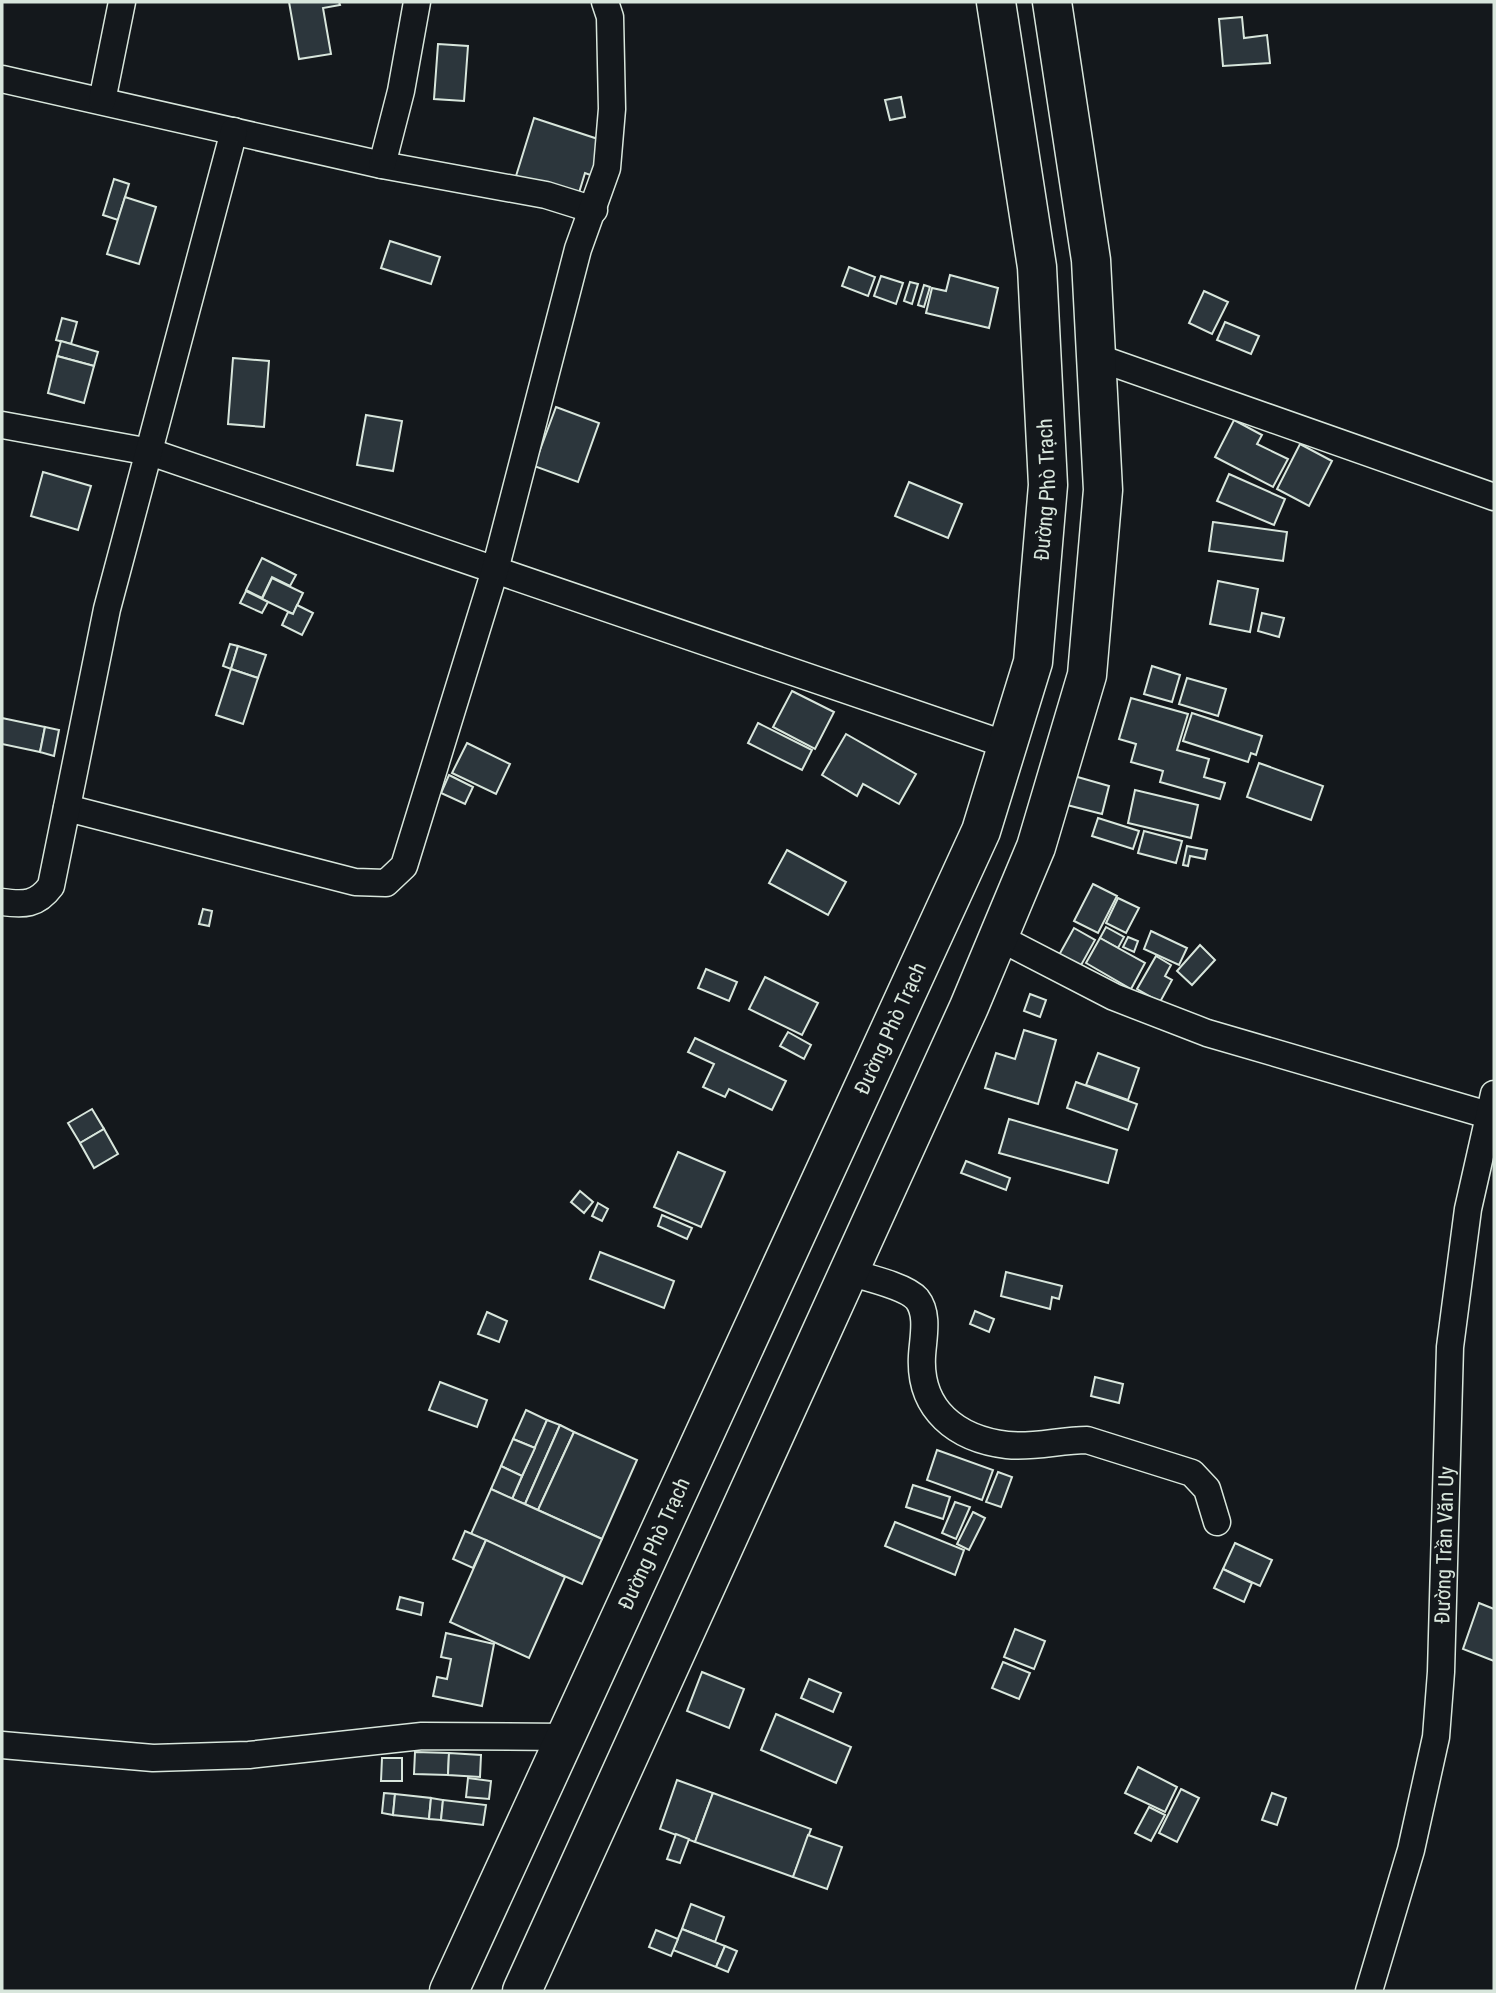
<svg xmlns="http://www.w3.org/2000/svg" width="1496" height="1993" font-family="'Roboto Condensed',sans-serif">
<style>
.building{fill:#2c363c;stroke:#d8e6dc;stroke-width:2}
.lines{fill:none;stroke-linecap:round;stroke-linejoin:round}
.minor-casing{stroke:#d8e6dc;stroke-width:29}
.trunk-casing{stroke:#d8e6dc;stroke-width:41}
.minor{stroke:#14181c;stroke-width:26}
.trunk{stroke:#14181c;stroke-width:38}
.labels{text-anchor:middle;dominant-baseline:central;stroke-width:5;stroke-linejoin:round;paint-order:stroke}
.street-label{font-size:21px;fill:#d8e6dc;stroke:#14181c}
</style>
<rect width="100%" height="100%" fill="#14181c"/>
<g class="building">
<polygon points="289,2 339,2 340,5 323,8 331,54 299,59"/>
<polygon points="1242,17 1244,38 1267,35 1270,63 1223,66 1219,19"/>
<polygon points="438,44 468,46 464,101 434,99"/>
<polygon points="901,97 905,117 890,120 885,100"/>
<polygon points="534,118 607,142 596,177 585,173 578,196 516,176"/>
<polygon points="114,179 129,184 118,220 103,215"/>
<polygon points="125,197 156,207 139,264 107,254"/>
<polygon points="390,241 440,257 431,284 381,268"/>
<polygon points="849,267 875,277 868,296 842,286"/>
<polygon points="950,275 998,288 989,328 926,313 932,288 946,291"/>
<polygon points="881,276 903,283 896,304 874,296"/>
<polygon points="910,282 918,284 912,304 904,301"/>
<polygon points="924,285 930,287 924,307 918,305"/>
<polygon points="1204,291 1228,302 1212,334 1189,323"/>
<polygon points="62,318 77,322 71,344 56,340"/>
<polygon points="1225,322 1259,336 1251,354 1217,340"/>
<polygon points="61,341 98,352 94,366 57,356"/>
<polygon points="57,356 94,366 84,403 48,393"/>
<polygon points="233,358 269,361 264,427 228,424"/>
<polygon points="556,407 599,423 578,482 534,466"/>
<polygon points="366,415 402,421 393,471 357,465"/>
<polygon points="1234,420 1262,435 1257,444 1288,459 1273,487 1215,457"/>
<polygon points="1300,444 1332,461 1309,506 1277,489"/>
<polygon points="43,472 91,486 78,530 31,516"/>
<polygon points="1229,474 1285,499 1274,525 1217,501"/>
<polygon points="909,482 962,504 948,538 895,516"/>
<polygon points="1213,522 1287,532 1283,561 1209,551"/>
<polygon points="262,558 296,575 290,586 272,577 262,598 246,590"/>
<polygon points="272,578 303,593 293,614 262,599"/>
<polygon points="1218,581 1258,589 1250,632 1210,624"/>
<polygon points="246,591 268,602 262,613 240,603"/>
<polygon points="297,605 313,613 302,635 282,625 288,612 293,614"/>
<polygon points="1262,613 1284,618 1279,637 1258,631"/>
<polygon points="230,644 238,646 231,669 223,666"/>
<polygon points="238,646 266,655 258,678 231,669"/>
<polygon points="1152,666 1180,675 1172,702 1144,694"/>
<polygon points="231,669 258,678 243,724 216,715"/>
<polygon points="1187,678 1226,689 1218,716 1179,704"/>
<polygon points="792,691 834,712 815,749 773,727"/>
<polygon points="1131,698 1188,714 1177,750 1209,759 1204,777 1225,783 1220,799 1160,782 1163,771 1131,762 1136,744 1119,739"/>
<polygon points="1192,713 1262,736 1256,755 1251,753 1248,762 1183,741"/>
<polygon points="2,718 45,727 40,752 2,744"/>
<polygon points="758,723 812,750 802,770 748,743"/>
<polygon points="45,727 59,730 54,756 40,752"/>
<polygon points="846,734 916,774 899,804 863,784 857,796 822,775"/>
<polygon points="467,743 510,764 496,794 452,773"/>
<polygon points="1259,763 1323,786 1311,820 1247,797"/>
<polygon points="449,775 473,787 465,804 441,793"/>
<polygon points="1074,776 1109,786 1102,814 1067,805"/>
<polygon points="1135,790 1198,805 1191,838 1128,823"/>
<polygon points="1098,818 1139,831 1133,849 1092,836"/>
<polygon points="1144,831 1182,841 1176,863 1138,853"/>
<polygon points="1187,846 1207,850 1205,859 1190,856 1188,866 1183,865"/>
<polygon points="787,850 846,882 828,915 769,883"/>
<polygon points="1093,884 1117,896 1098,933 1074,921"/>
<polygon points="1118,898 1139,908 1126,933 1106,923"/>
<polygon points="203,909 212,911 209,926 199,924"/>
<polygon points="1106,927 1124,937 1118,948 1100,938"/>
<polygon points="1074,928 1095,940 1080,967 1059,955"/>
<polygon points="1151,931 1187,948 1179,965 1144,949"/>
<polygon points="1128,937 1138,941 1134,952 1123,947"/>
<polygon points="1100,938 1145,963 1131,989 1086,963"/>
<polygon points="1200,945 1215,960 1192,985 1177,971"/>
<polygon points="1156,956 1171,965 1165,976 1172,980 1160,1002 1137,989"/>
<polygon points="706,969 737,982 729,1001 698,988"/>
<polygon points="765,977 818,1003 802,1035 749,1009"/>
<polygon points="1030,994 1046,1000 1040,1017 1024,1011"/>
<polygon points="1024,1030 1056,1040 1038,1104 985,1088 996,1053 1015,1059"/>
<polygon points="788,1032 811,1045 804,1059 780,1046"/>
<polygon points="695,1038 786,1081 772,1110 729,1089 725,1097 703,1087 714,1064 688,1052"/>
<polygon points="1098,1053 1139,1068 1128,1100 1086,1085"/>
<polygon points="1076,1082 1137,1104 1128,1130 1067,1108"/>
<polygon points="92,1109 104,1129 80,1143 68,1123"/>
<polygon points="1009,1119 1117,1150 1108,1183 999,1153"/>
<polygon points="104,1129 118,1154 94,1168 80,1143"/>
<polygon points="678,1152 725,1172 701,1227 654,1207"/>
<polygon points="966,1161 1010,1178 1006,1190 961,1173"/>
<polygon points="580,1191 593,1202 584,1213 571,1202"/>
<polygon points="598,1203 608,1209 602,1221 592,1216"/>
<polygon points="662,1215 692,1228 687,1239 658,1226"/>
<polygon points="600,1252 674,1281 664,1308 590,1279"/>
<polygon points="1006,1272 1062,1286 1059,1299 1052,1297 1050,1309 1001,1296"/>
<polygon points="975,1311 994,1319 989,1332 970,1324"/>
<polygon points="487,1312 507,1321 499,1342 478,1334"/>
<polygon points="1095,1377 1123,1384 1119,1403 1091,1396"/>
<polygon points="440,1382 487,1400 477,1427 429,1410"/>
<polygon points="526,1410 547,1420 535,1448 513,1439"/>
<polygon points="547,1420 560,1425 525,1504 512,1499"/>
<polygon points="560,1425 574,1432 538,1510 525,1504"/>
<polygon points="574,1432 637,1460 602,1539 538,1510"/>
<polygon points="513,1439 535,1448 522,1476 501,1466"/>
<polygon points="937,1450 993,1470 982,1500 927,1480"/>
<polygon points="501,1466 522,1476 512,1499 491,1489"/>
<polygon points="998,1472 1012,1477 1001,1507 986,1502"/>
<polygon points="913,1485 950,1497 943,1519 906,1507"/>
<polygon points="491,1489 602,1539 582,1584 471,1534"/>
<polygon points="955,1502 970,1507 956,1539 942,1533"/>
<polygon points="973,1512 985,1518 969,1550 957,1544"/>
<polygon points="895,1522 964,1550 955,1575 885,1546"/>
<polygon points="465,1531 486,1540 473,1568 453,1559"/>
<polygon points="486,1540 565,1577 529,1658 450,1622"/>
<polygon points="1235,1543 1272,1560 1260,1586 1223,1569"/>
<polygon points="1223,1569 1252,1583 1244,1602 1214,1588"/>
<polygon points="400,1597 423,1603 421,1615 397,1609"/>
<polygon points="1479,1603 1494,1609 1494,1661 1463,1649"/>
<polygon points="1015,1629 1045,1641 1034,1669 1004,1657"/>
<polygon points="446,1633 494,1644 482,1706 433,1696 437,1677 447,1679 451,1659 441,1657"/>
<polygon points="1003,1662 1030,1673 1019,1699 992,1688"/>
<polygon points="702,1672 744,1689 729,1728 687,1711"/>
<polygon points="809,1679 841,1693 833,1712 801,1698"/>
<polygon points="776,1714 851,1747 836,1783 761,1750"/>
<polygon points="415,1752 449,1753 448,1775 414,1774"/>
<polygon points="449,1753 481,1755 480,1777 448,1775"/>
<polygon points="382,1758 402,1758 402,1781 381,1781"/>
<polygon points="1138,1767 1177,1787 1165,1812 1125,1793"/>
<polygon points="468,1778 491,1781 489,1799 466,1797"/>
<polygon points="677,1780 713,1793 695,1842 660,1829"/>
<polygon points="1181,1789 1199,1798 1177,1842 1159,1833"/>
<polygon points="384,1793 395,1794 393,1815 382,1813"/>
<polygon points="713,1793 811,1829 793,1877 695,1842"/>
<polygon points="1272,1793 1286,1798 1277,1825 1262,1820"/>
<polygon points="395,1794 431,1798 429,1819 393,1815"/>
<polygon points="431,1798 443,1800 441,1820 429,1819"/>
<polygon points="443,1800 486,1805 483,1825 441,1820"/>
<polygon points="1149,1807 1165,1815 1151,1841 1135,1833"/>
<polygon points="676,1834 689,1839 680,1863 667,1859"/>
<polygon points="808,1835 842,1847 827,1889 793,1877"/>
<polygon points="691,1904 724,1917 715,1942 682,1929"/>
<polygon points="682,1929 725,1946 716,1967 673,1950"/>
<polygon points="656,1930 678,1939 671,1956 649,1947"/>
<polygon points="725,1946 737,1951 728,1972 716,1967"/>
</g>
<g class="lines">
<defs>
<g id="minor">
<polyline points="2,79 382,165 546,195 594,210"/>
<polyline points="102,101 122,2"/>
<polyline points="382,165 401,91 417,2"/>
<polyline points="1096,357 1494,497"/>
<polyline points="2,425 150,452 1007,745"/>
<polyline points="67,808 355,882 386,883 404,866 495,570 578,249 607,168 612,109 610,17 605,2"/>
<path d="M2,902C24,905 37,905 51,886L107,609L234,131"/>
<polyline points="998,937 1114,997 1207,1033 1488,1115"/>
<path d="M848,1272C865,1277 906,1286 917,1299C929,1314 923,1338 922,1356C919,1410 957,1439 1007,1445C1034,1448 1060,1440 1087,1440L1192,1473L1207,1489L1217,1522"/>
<polyline points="2,1745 153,1758 249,1755 422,1736 566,1737"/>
<path id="s1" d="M1369,1991L1411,1850L1436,1737L1441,1672L1450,1347L1468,1209L1494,1094"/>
</g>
<g id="trunk">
<path id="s2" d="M449,1991L981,831L1033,662L1048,485L1037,267L996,2"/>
<polyline points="522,1991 969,1007 1036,847 1087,675 1103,490 1091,260 1052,2"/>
</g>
</defs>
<use href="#minor" class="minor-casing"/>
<use href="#trunk" class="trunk-casing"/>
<use href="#minor" class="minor"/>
<use href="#trunk" class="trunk"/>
</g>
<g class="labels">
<g class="street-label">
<text stroke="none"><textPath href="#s2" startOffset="1626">Đường Phò Trạch</textPath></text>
<text stroke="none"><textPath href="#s2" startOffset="1059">Đường Phò Trạch</textPath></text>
<text stroke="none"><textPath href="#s2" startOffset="492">Đường Phò Trạch</textPath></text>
<text stroke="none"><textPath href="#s1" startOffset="455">Đường Trần Văn Uy</textPath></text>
</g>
</g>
<rect width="1496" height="1993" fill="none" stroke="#d8e6dc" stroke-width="7"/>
</svg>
